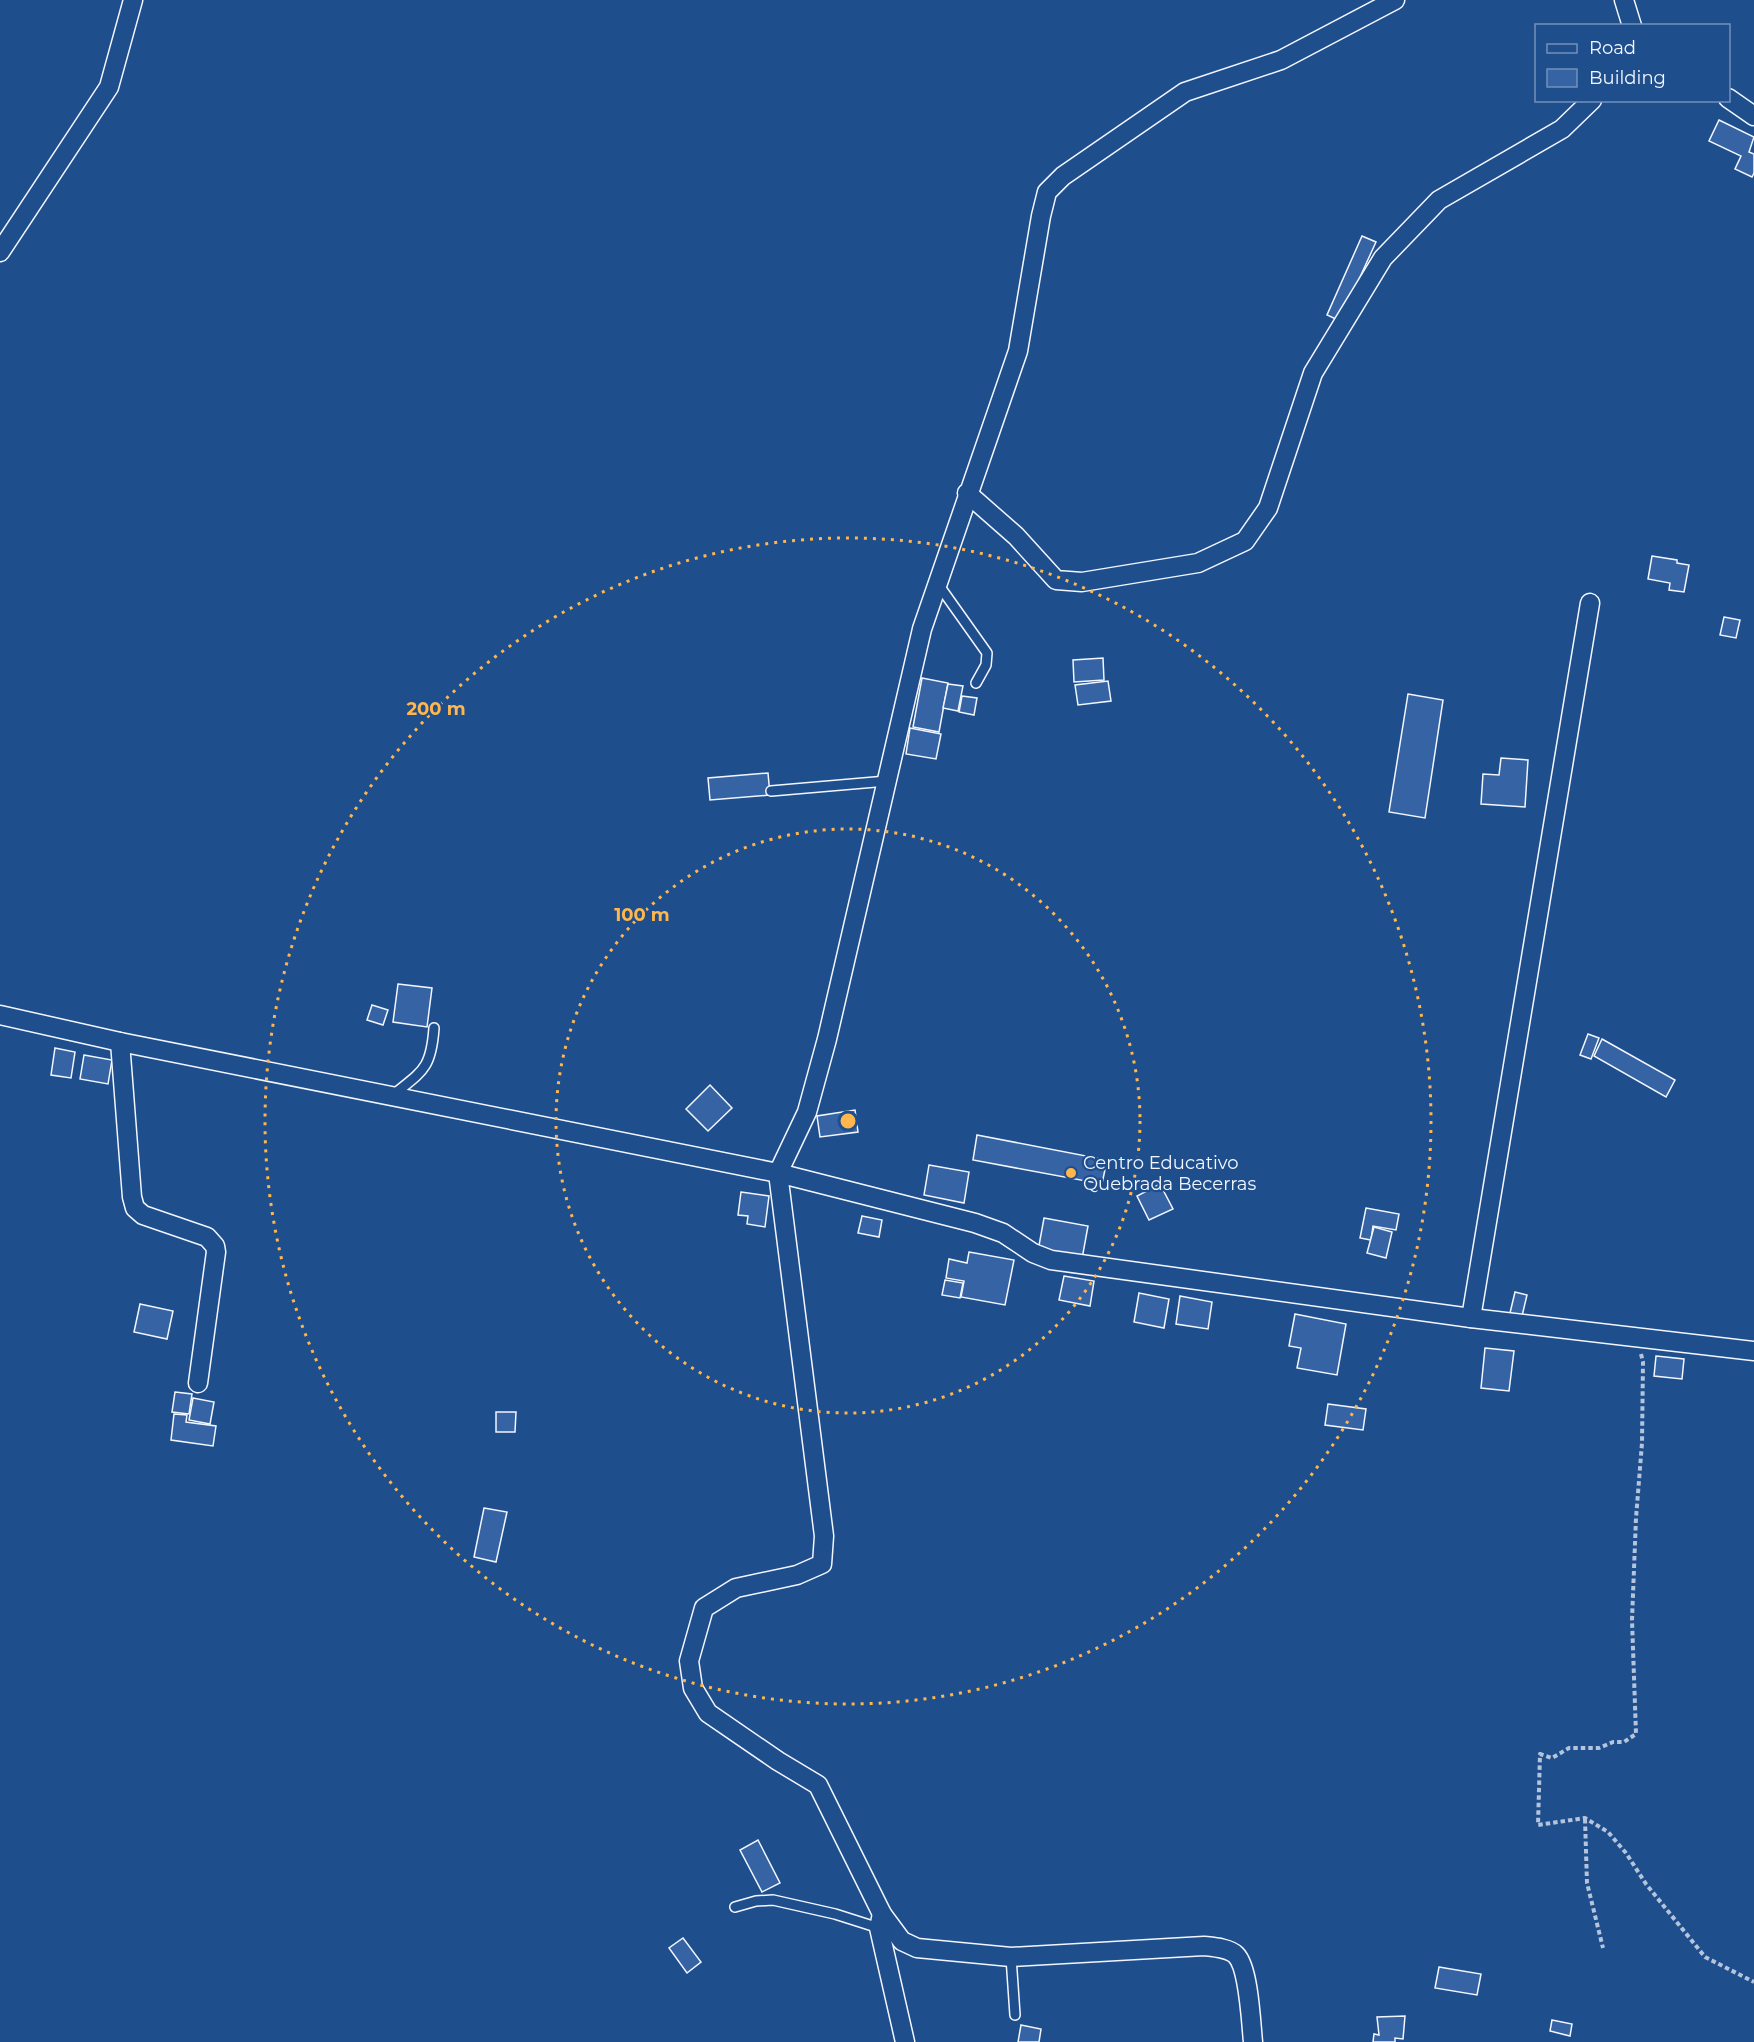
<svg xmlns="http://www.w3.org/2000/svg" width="1754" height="2042" font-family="Montserrat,sans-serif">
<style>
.building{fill:#3563a3;stroke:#f2f6ff;stroke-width:1.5}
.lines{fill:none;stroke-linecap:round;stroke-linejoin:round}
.service-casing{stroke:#f2f6ff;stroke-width:12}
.minor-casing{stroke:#f2f6ff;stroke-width:21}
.path{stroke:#b3c4dc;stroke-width:4;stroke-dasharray:4.5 3;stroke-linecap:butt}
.service{stroke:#1f4e8c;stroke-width:9}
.minor{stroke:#1f4e8c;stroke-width:18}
.ring{fill:none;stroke:#ffb74d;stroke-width:3;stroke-dasharray:3 6}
.poi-dot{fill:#ffb74d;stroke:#1f4e8c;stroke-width:2}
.labels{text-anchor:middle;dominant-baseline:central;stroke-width:4.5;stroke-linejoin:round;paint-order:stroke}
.poi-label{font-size:18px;fill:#f2f6ff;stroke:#1f4e8c;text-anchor:start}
.centre{fill:#ffb74d;stroke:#1f4e8c;stroke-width:3}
.ring-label{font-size:18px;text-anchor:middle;font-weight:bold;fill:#ffb74d;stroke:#1f4e8c;stroke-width:4.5;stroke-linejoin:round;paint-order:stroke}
</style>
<rect width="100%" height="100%" fill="#1f4e8c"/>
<g class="building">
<polygon points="1719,120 1754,137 1749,152 1754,154 1754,173 1752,177 1735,169 1741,156 1709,141"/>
<polygon points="1362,236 1376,242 1340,321 1327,315"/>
<polygon points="1652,556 1677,560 1677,563 1689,565 1684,592 1669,590 1670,583 1648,579"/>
<polygon points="1724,617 1740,620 1736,638 1720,635"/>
<polygon points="1103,658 1104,680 1074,682 1073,660"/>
<polygon points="922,678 948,683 939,732 913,727"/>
<polygon points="1108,681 1111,701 1078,705 1075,685"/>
<polygon points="948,684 963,686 958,711 943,708"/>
<polygon points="1408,694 1443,700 1425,818 1389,812"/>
<polygon points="962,696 977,698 974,715 959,712"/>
<polygon points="910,728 941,734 936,759 906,754"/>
<polygon points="1501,758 1528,760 1525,807 1481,804 1483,774 1499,775"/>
<polygon points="768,773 770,795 710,800 708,778"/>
<polygon points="398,984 432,988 427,1027 393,1022"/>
<polygon points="372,1005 388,1010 383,1025 367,1020"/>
<polygon points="1588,1034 1599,1038 1591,1059 1580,1055"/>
<polygon points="1602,1039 1675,1080 1666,1097 1594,1056"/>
<polygon points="55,1048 75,1052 71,1078 51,1075"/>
<polygon points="84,1055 112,1060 108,1084 80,1079"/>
<polygon points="710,1085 732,1108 708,1131 686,1109"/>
<polygon points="855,1110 858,1132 820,1137 817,1116"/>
<polygon points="977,1135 1107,1160 1102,1184 973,1160"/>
<polygon points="929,1165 969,1172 964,1203 924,1195"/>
<polygon points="1160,1184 1173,1209 1149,1220 1137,1196"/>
<polygon points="741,1192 769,1196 765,1227 747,1224 748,1216 738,1215"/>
<polygon points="1366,1208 1399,1214 1396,1230 1373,1226 1371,1240 1360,1238"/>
<polygon points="862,1216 882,1220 879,1237 858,1233"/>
<polygon points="1044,1218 1088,1226 1082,1259 1038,1251"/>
<polygon points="1374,1227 1392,1232 1386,1258 1367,1253"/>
<polygon points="969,1252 1014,1260 1005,1305 961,1297 964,1281 946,1278 949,1259 967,1263"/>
<polygon points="1064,1276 1094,1281 1090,1306 1059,1300"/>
<polygon points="945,1280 963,1283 960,1298 942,1295"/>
<polygon points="1515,1292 1527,1295 1522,1316 1510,1313"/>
<polygon points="1139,1293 1169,1299 1164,1328 1134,1322"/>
<polygon points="1180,1296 1212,1302 1208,1329 1176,1324"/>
<polygon points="140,1304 173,1311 167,1339 134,1332"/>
<polygon points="1295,1314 1346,1324 1337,1375 1297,1368 1301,1348 1289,1346"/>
<polygon points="1485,1348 1514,1351 1509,1391 1481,1388"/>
<polygon points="1656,1356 1684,1359 1682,1379 1654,1376"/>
<polygon points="175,1392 192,1394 189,1414 172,1412"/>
<polygon points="193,1398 214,1402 210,1424 189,1420"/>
<polygon points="1328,1404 1366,1409 1363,1430 1325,1425"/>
<polygon points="496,1412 516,1412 515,1432 496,1432"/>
<polygon points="174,1414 187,1415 186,1422 216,1426 213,1446 171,1440"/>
<polygon points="484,1508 507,1512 496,1562 474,1557"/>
<polygon points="758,1840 780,1883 762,1892 740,1850"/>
<polygon points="683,1938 701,1962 687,1973 669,1948"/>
<polygon points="1439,1967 1481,1974 1477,1995 1435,1988"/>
<polygon points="1405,2016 1403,2039 1395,2038 1395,2042 1373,2042 1374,2034 1379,2035 1377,2017"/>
<polygon points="1552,2020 1572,2024 1570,2036 1550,2031"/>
<polygon points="1021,2025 1041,2029 1039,2042 1018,2042"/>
</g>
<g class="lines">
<defs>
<g id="service">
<polyline points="938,584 987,653 986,665 976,683"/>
<polyline points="771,791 887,781"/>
<path d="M392,1096C422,1071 431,1070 434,1028"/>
<polyline points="735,1907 756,1901 773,1900 835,1914 879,1928"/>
<polyline points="1011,1957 1015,2015"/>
</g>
<g id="minor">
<polyline points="1624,0 1632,26"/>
<polyline points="1728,98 1754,116"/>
<polyline points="0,252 109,87 133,0"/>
<polyline points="967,493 1016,536 1056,580 1082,582 1198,563 1245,541 1268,508 1313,373 1383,258 1439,200 1562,129 1592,100"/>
<polyline points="0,1015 120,1042 778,1173 975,1223 1003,1233 1033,1253 1051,1260 1471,1318 1754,1351"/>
<polyline points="120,1042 132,1197 135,1208 143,1215 207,1237 215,1246 216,1252 198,1383"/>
<polyline points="1471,1318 1590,603"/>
<polyline points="882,1914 879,1928 905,2042"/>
<path d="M1253,2042C1251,2023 1249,1968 1236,1955C1229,1948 1213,1947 1204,1946L1011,1957L917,1948L902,1941L882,1914L818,1785L778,1761L708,1713L693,1688L689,1661L704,1608L736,1588L797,1575L822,1564L824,1536L778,1173L807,1112L827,1039L922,629L1018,351L1041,216L1047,192L1063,176L1185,92L1281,60L1395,0"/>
</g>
</defs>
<use href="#service" class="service-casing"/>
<use href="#minor" class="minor-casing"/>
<g class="path">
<polyline points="1641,1354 1643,1362 1642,1443 1636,1518 1632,1620 1636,1734 1624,1742 1613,1742 1599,1748 1569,1748 1552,1758 1540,1754 1538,1825 1585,1818 1608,1832 1626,1853 1646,1884 1705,1957 1754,1982"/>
<polyline points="1585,1819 1587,1883 1603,1948"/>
</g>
<use href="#service" class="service"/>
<use href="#minor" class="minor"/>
</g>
<g class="ring">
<circle cx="848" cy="1121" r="292"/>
<circle cx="848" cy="1121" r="583"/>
</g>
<circle class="poi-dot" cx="1071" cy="1173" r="6"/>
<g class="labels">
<g class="poi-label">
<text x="1083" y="1163">Centro Educativo<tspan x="1083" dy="21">Quebrada Becerras</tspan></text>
</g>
</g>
<circle cx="848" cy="1121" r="9" class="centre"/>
<g class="ring-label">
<text x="436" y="715">200 m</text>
<text x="642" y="921">100 m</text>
</g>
<rect x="1535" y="24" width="195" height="78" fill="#1f4e8c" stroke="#7391ba" stroke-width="1.5"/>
<rect x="1547" y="44" width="30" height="9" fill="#1f4e8c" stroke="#7391ba" stroke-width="1.5"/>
<text x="1589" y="54" font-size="18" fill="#f2f6ff">Road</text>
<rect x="1547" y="69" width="30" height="18" fill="#3563a3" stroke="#7391ba" stroke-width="1.5"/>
<text x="1589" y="84" font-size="18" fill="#f2f6ff">Building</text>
</svg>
